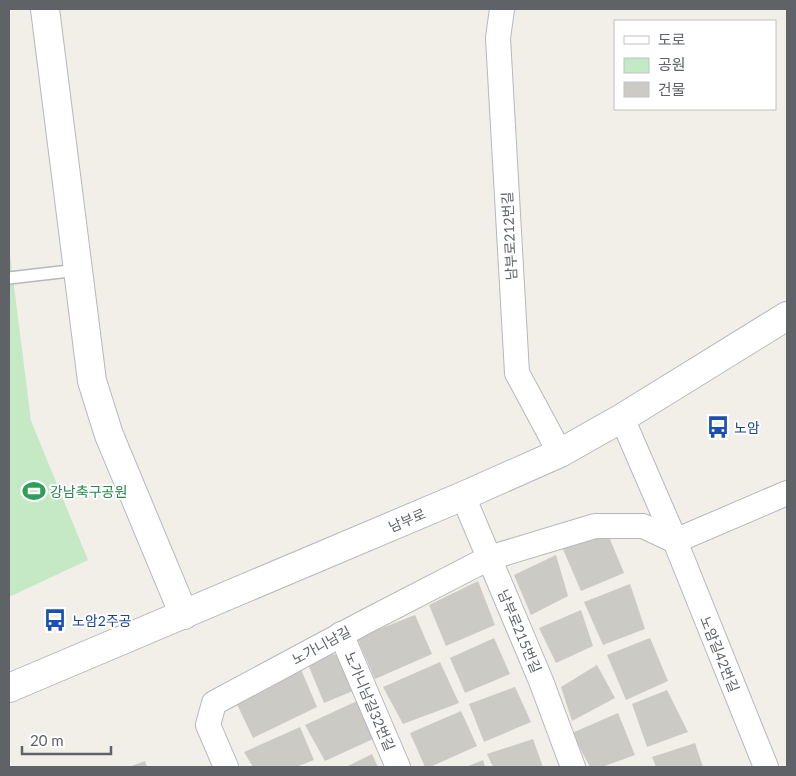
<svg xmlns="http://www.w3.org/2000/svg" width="796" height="776" font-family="Lato,'Noto Sans KR',sans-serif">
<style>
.green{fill:#c5e8c5}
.building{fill:#cccac5}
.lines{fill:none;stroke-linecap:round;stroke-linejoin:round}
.service-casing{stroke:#b5b8bc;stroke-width:14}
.minor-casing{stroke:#b5b8bc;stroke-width:26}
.tertiary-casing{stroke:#b5b8bc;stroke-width:30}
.service{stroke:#fff;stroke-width:11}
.minor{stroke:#fff;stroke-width:24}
.tertiary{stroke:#fff;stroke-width:28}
.labels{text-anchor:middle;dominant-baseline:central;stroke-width:4;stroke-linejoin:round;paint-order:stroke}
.street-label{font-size:14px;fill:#5f6368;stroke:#fff}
.transit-label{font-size:14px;fill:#164399;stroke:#fff;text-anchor:start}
.leisure-label{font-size:14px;fill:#27864d;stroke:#fff;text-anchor:start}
</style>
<rect width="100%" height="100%" fill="#f1efe8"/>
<polygon class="green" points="9,247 31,421 88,560 9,597"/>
<g class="building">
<polygon points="607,532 624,573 581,591 562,547"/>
<polygon points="556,555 568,596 531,615 514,575"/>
<polygon points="478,581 495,625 446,646 429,605"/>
<polygon points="630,584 645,629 603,645 584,602"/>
<polygon points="581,610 593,646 556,663 539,628"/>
<polygon points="415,615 432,654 375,679 357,638"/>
<polygon points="494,638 510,674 465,693 450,658"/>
<polygon points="650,638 668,681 626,700 607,655"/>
<polygon points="328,653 345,657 358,689 324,703 307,662"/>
<polygon points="440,662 459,703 403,724 383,687"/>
<polygon points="597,665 615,698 572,721 561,687"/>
<polygon points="300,667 317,707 253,738 235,700"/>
<polygon points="515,687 531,722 484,742 469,704"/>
<polygon points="667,690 688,732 647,747 632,704"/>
<polygon points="357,701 373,739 325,761 305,725"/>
<polygon points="461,711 477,746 430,767 425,767 410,733"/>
<polygon points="618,713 635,755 602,767 590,767 572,733"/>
<polygon points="300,727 314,760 296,767 253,767 244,752"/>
<polygon points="533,739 543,767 493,767 487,754"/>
<polygon points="695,743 703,767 656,767 652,757"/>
<polygon points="372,754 378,767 346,767"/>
<polygon points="483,760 485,767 466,767"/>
<polygon points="145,761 147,767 129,767"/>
</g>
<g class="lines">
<defs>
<polyline id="service" points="9,278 78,270"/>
<g id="minor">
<polyline points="502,9 498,38 517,373 560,453"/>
<polyline points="622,418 671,531 766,767"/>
<polyline points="463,496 541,681 573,767"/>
<polyline points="341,634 398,767"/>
<polyline points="226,767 208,725 214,703 365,622 489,558 595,526 643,526 675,541 787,493"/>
</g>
<g id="tertiary">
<polyline points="45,9 92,381 109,435 184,615"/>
<polyline points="9,688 463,496 560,453 622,418 787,316"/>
</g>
</defs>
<use href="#service" class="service-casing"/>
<use href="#minor" class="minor-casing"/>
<use href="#tertiary" class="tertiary-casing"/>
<use href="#service" class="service"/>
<use href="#minor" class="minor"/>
<use href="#tertiary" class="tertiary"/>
</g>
<defs>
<symbol id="bus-bare" viewBox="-9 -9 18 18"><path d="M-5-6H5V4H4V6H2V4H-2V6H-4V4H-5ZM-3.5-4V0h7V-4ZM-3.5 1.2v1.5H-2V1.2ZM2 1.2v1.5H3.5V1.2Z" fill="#1a4fb4" stroke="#fff" stroke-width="2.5" paint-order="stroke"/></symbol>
<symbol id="stadium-bare" viewBox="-9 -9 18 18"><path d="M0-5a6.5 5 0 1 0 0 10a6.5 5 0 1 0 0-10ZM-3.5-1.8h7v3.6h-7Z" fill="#2e9e5b" stroke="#fff" stroke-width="2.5" paint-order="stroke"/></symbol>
</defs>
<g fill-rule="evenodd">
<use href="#bus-bare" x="702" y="411" width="32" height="32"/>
<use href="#stadium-bare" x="18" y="475" width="32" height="32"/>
<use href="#bus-bare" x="39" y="604" width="32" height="32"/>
</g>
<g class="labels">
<g class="street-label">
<text transform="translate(509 236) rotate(-93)">남부로212번길</text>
<text transform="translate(407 520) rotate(-23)">남부로</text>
<text transform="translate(520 631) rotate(67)">남부로215번길</text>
<text transform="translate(321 645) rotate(-28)">노가니남길</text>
<text transform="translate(720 654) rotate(68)">노암길42번길</text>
<text transform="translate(370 701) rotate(67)">노가니남길32번길</text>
</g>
<g class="transit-label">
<text x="734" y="427">노암</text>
<text x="72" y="620">노암2주공</text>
</g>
<g class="leisure-label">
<text x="50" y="491">강남축구공원</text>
</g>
</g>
<rect width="796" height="776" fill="none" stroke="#5f6368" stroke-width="20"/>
<rect x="614" y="20" width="162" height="90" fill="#ffffff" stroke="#bfc1c3"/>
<rect x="624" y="36" width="25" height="8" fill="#ffffff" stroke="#bfc1c3"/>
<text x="658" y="45" font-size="15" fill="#5f6368">도로</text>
<rect x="624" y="58" width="25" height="15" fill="#c5e8c5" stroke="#bfc1c3"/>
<text x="658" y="70" font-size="15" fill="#5f6368">공원</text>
<rect x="624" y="82" width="25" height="15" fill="#cccac5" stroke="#bfc1c3"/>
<text x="658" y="95" font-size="15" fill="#5f6368">건물</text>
<path d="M22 746v8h89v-8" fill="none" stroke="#5f6368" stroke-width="2.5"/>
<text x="30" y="746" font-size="15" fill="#5f6368" stroke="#ffffff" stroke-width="4" paint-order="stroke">20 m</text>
</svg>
